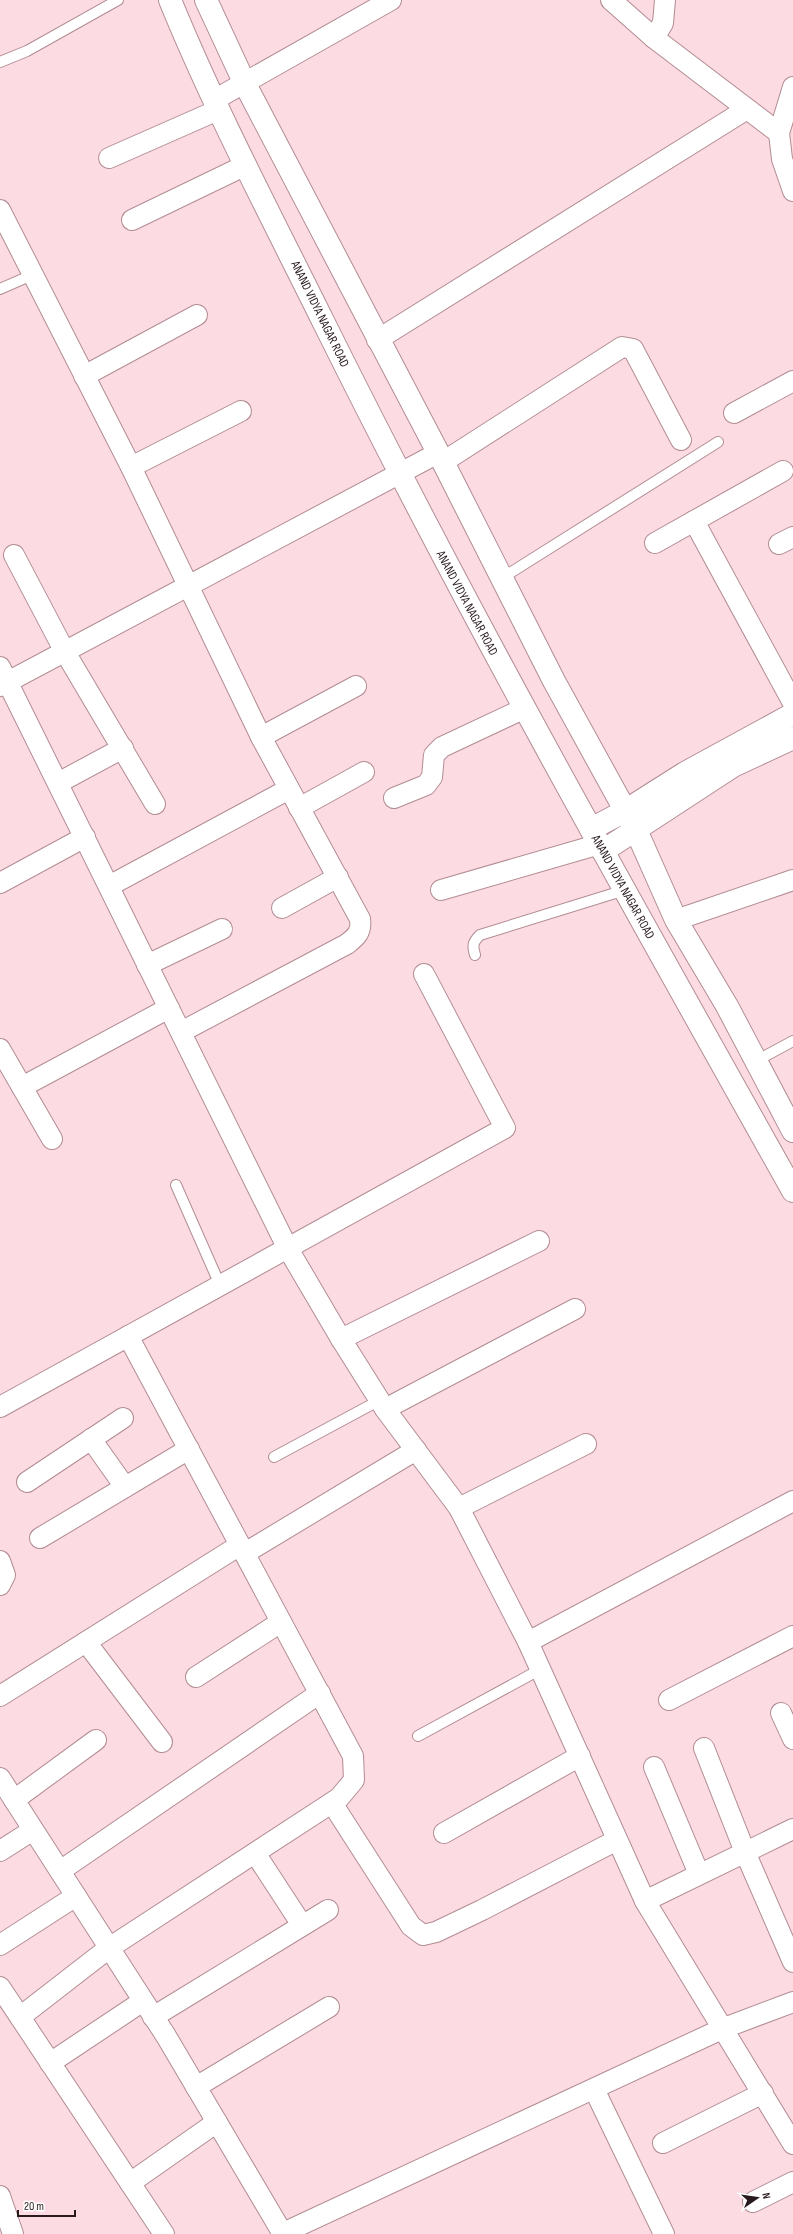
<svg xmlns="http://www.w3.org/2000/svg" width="793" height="2234" font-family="'Sofia Sans Condensed',sans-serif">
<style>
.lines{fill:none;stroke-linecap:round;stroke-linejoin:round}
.service-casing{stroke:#b28c93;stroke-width:12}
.minor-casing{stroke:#b28c93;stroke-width:22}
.tertiary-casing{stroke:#b28c93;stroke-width:24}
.secondary-casing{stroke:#b28c93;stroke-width:24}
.service{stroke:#fff;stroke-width:10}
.minor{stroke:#fff;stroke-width:20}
.tertiary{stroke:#fff;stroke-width:22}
.secondary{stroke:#fff;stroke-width:22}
.labels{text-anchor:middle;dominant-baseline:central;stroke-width:3;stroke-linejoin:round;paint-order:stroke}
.street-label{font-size:13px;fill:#281a1d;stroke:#fff}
</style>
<rect width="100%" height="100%" fill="#fddbe2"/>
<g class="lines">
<defs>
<g id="service">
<polyline points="0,62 27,51 118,0"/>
<polyline points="0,289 32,275"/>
<polyline points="502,578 718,442"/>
<path d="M475,955C472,945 473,942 480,935L625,890"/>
<polyline points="756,1061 793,1041"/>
<polyline points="176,1185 220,1285"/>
<polyline points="274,1457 380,1400"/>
<polyline points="418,1736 541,1669"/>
</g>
<g id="minor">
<polyline points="611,0 654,38 779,133"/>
<polyline points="654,38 663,23 665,0"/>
<polyline points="793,87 779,133 782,159 793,191"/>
<polyline points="214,100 391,0"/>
<polyline points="109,158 218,110"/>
<path d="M0,210L131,467L261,737L360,919C362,932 356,937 347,944L181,1032"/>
<polyline points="132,220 246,165"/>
<polyline points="377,340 747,109"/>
<polyline points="84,376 197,315"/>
<polyline points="734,413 793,381"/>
<polyline points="443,462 622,347 633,349 681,440"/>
<polyline points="131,467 241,411"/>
<polyline points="694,521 793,703"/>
<polyline points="655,543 783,471"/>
<polyline points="779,544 793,537"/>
<polyline points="14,555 65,652 155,804"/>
<polyline points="0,667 287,1247 341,1339 385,1409 459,1508 528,1642 645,1901 793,2144"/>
<polyline points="0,686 438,453"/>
<polyline points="261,737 356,686"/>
<polyline points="58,783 123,748"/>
<polyline points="394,798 426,785 432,777 434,755 442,747 525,708"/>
<polyline points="299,808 364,772"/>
<polyline points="0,883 85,837"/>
<polyline points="109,886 289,789"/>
<polyline points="441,890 600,844"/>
<polyline points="282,908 338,877"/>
<polyline points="676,920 793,880"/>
<polyline points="147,965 222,929"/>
<polyline points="0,1049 52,1139"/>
<polyline points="22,1087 169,1008"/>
<polyline points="341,1339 539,1241"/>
<polyline points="0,1407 505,1128 424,974"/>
<polyline points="385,1409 575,1309"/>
<polyline points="91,1439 125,1487"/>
<polyline points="27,1482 123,1418"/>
<polyline points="459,1508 586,1444"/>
<polyline points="40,1538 189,1449"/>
<polyline points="245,1553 416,1450"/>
<polyline points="0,1561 5,1575 0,1585"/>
<polyline points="86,1642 162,1742"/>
<polyline points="528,1642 793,1501"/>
<polyline points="196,1677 281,1622"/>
<polyline points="0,1696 240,1545"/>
<polyline points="669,1700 793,1636"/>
<polyline points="781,1713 793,1739"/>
<polyline points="704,1748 745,1852 793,1962"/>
<polyline points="654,1767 699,1874"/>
<polyline points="0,1778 166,2036 283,2234"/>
<polyline points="14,1800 96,1740"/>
<polyline points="332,1803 411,1926 423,1935 436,1932 482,1910 617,1840"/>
<polyline points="444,1833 580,1756"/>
<polyline points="0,1851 33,1830"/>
<polyline points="255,1853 302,1925"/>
<polyline points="60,1871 320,1693"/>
<polyline points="645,1901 793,1829"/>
<polyline points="0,1945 76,1896"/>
<polyline points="0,1987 164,2234"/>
<polyline points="20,2017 109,1948 339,1798 354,1780 353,1756 128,1336"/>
<polyline points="153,2017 328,1910"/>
<polyline points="50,2063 143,2001"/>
<polyline points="196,2087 329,2007"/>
<polyline points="594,2089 664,2234"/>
<polyline points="663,2143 763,2093"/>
<polyline points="130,2183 217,2122"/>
<polyline points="0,2196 13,2234"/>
<polyline points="753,2202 793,2182"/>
<polyline points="281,2234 724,2028 793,2002"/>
</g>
<g id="tertiary">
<polyline points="591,829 625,811 685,773 793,714"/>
<polyline points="603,851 733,766 793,738"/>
</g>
<g id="secondary">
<path d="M170,0C215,110 271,216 324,323C470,618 632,904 793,1191"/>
<polyline points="206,0 245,84 443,462 554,681 636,830 676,920 727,1006 793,1131"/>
</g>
</defs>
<use href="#service" class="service-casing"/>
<use href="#minor" class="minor-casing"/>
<use href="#tertiary" class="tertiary-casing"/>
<use href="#secondary" class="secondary-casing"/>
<use href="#service" class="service"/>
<use href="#minor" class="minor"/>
<use href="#tertiary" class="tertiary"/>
<use href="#secondary" class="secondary"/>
</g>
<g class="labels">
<g class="street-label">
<text transform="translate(320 314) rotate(64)">ANAND VIDYA NAGAR ROAD</text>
<text transform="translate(467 603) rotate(62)">ANAND VIDYA NAGAR ROAD</text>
<text transform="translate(623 887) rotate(61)">ANAND VIDYA NAGAR ROAD</text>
</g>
</g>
<g transform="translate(757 2198) rotate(77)" stroke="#ffffff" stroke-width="3" paint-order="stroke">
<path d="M0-3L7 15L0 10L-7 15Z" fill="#281a1d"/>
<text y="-6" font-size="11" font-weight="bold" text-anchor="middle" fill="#281a1d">N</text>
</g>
<path d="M18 2210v6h57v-6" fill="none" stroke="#281a1d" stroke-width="2"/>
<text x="24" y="2210" font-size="12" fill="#281a1d" stroke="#ffffff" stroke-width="3" paint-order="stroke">20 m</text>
</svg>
